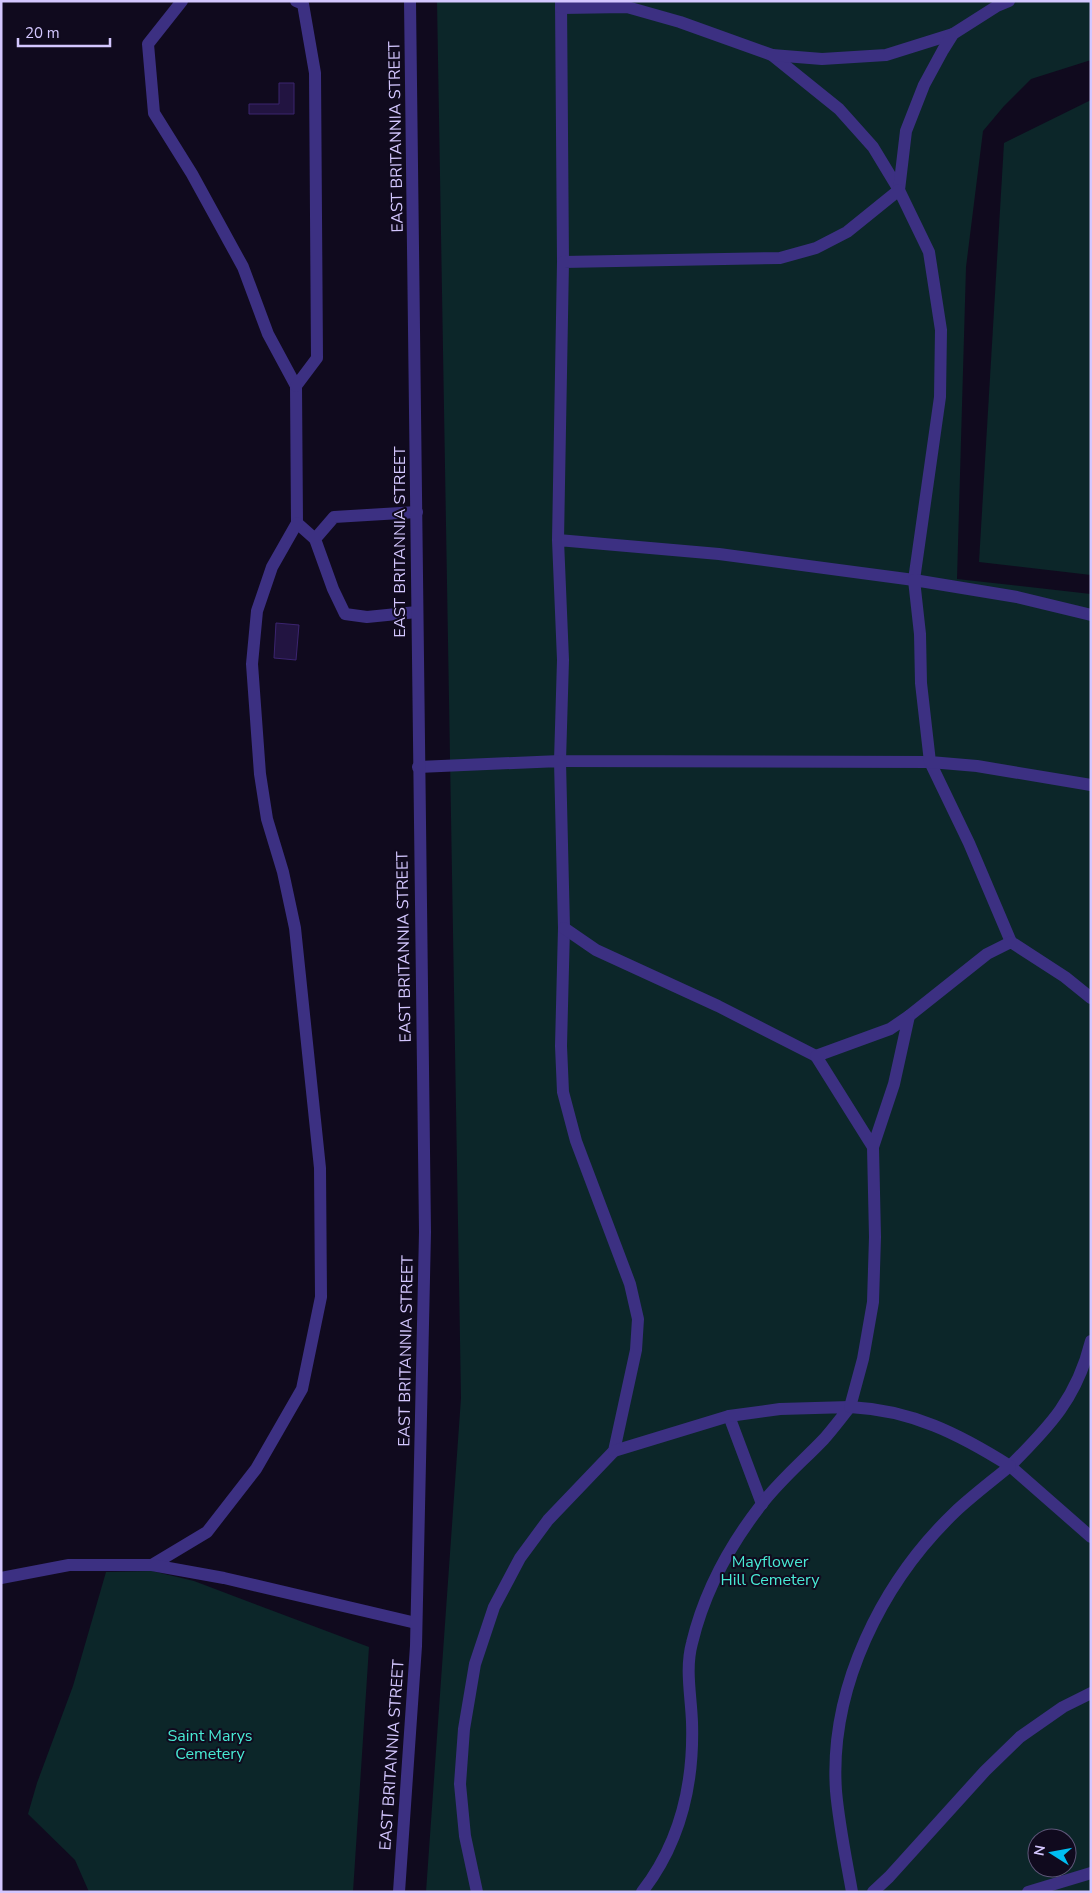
<svg xmlns="http://www.w3.org/2000/svg" width="1092" height="1893" font-family="'Nunito Sans',sans-serif">
<style>
.green{fill:#0c2629;fill-rule:evenodd}
.building{fill:#221441;stroke:#3b246f}
.lines{fill:none;stroke-linecap:round;stroke-linejoin:round}
.minor{stroke:#3c3082;stroke-width:12}
.labels{text-anchor:middle;dominant-baseline:central;stroke-width:4;stroke-linejoin:round;paint-order:stroke}
.street-label{font-size:16px;fill:#d4c7ff;stroke:#100a1e}
.park-label{font-size:16px;fill:#48ead4;stroke:#100a1e}
</style>
<rect width="100%" height="100%" fill="#100a1e"/>
<g class="green">
<path d="M437,1H1091V60L1031,79L1004,106L983,131L966,267L957,579L1091,594V1892H426L461,1398ZM1037,1838H1067V1868H1037Z"/>
<polygon points="1091,100 1091,575 979,562 1004,143"/>
<polygon points="152,1571 194,1581 369,1647 353,1892 89,1892 75,1860 28,1814 37,1783 73,1686 106,1572"/>
</g>
<g class="building">
<polygon points="279,83 294,83 294,114 249,114 249,104 279,104"/>
<polygon points="276,623 299,625 296,660 274,658"/>
</g>
<g class="lines">
<g class="minor">
<polyline points="182,1 148,44 154,113 192,174 243,267 268,334 296,386 297,523 315,539"/>
<polyline points="296,1 303,4 315,73 317,358 296,386"/>
<polyline points="561,1 563,262"/>
<polyline points="561,8 627,7 680,22 772,55 839,109 873,147 899,190"/>
<polyline points="772,55 822,59 886,55 953,34"/>
<polyline points="899,190 906,131 924,85 943,50 953,34 997,6 1009,1"/>
<polyline points="417,512 334,517 315,539 333,589 345,614 367,617 417,612"/>
<polyline points="558,540 563,262 780,258 816,248 847,232 899,190 929,252 941,330 940,397 914,580 719,554 558,540 563,660 560,761 930,762 969,843 1011,942"/>
<polyline points="1091,615 1017,597 914,580 920,634 921,683 930,762 977,766 1091,785"/>
<polyline points="418,767 560,761 564,928 561,1046 563,1092 576,1141 630,1284 638,1319 636,1350 614,1451 548,1520 520,1558 494,1607 475,1664 464,1729 460,1784 465,1836 477,1892"/>
<polyline points="564,928 596,950 718,1006 816,1056"/>
<polyline points="909,1016 987,954 1011,942 1065,977 1091,998"/>
<path d="M1091,1341C1077,1398 1050,1426 1010,1466L1091,1537"/>
<polyline points="729,1416 762,1504"/>
<path d="M614,1451L729,1416L780,1409L850,1407C841,1418 833,1429 824,1439C803,1461 779,1481 761,1505C730,1545 704,1593 692,1643C685,1669 691,1695 692,1722C694,1783 680,1843 642,1892"/>
<polyline points="152,1565 207,1532 256,1469 302,1389 321,1297 320,1168 295,928 283,872 267,819 260,774 252,664 257,611 272,567 297,523"/>
<polyline points="1,1578 69,1565 152,1565 224,1578 416,1623"/>
<polyline points="399,1892 416,1646 425,1232 410,1"/>
<path d="M852,1892C846,1858 839,1825 836,1791C829,1688 882,1582 955,1512C972,1496 992,1481 1010,1466C959,1434 912,1410 850,1407L863,1359L873,1302L875,1237L873,1147L894,1084L909,1016L890,1029L816,1056L873,1147"/>
<polyline points="873,1892 889,1877 985,1771 1020,1737 1063,1707 1091,1693"/>
<polyline points="1028,1892 1091,1873"/>
</g>
</g>
<g class="labels">
<g class="street-label">
<text transform="translate(396 137) rotate(-91)">EAST BRITANNIA STREET</text>
<text transform="translate(400 542) rotate(-90)">EAST BRITANNIA STREET</text>
<text transform="translate(404 947) rotate(-91)">EAST BRITANNIA STREET</text>
<text transform="translate(406 1351) rotate(-89)">EAST BRITANNIA STREET</text>
<text transform="translate(392 1755) rotate(-86)">EAST BRITANNIA STREET</text>
</g>
<g class="park-label">
<text x="770" y="1562">Mayflower<tspan x="770" dy="18">Hill Cemetery</tspan></text>
<text x="210" y="1736">Saint Marys<tspan x="210" dy="18">Cemetery</tspan></text>
</g>
</g>
<rect width="1092" height="1893" fill="none" stroke="#d4c7ff" stroke-width="5"/>
<g transform="translate(1052 1853) rotate(281)"><circle r="24" fill="#100a1e" stroke="#5e5678"/>
<path d="M0-4L9 19L0 12L-9 19Z" fill="#00bef2"/>
<text y="-8" font-size="14" font-weight="bold" text-anchor="middle" fill="#d4c7ff">N</text>
</g>
<path d="M18 38v8h92v-8" fill="none" stroke="#d4c7ff" stroke-width="2.5"/>
<text x="25" y="38" font-size="15" fill="#d4c7ff" stroke="#100a1e" stroke-width="4" paint-order="stroke">20 m</text>
</svg>
